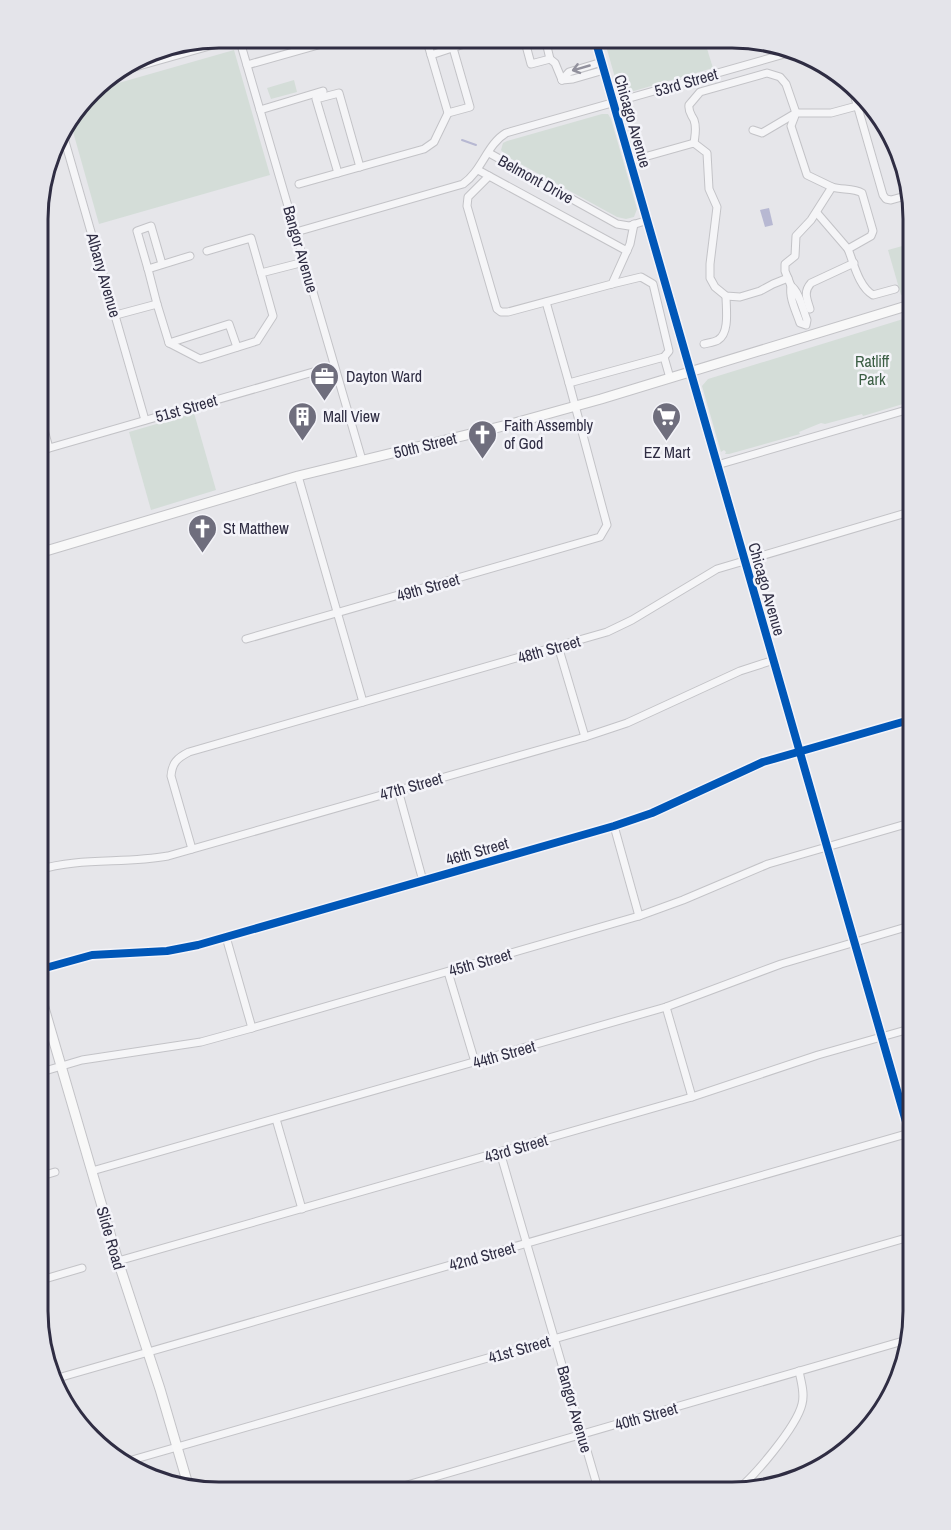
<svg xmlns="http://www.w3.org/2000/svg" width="951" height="1530" font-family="'Archivo Narrow',sans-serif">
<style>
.green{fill:#d4ddd8}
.water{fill:#b7b8d2}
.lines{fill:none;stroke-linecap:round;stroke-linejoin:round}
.stream{stroke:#b7b8d2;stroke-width:2}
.minor-casing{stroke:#c3c3c7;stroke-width:9}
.major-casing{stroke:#c3c3c7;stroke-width:11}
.minor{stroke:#f5f5f7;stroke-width:7}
.major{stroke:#f8f8f8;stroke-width:9}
.cycleway-casing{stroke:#f4f4f9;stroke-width:11}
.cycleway{stroke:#0057b8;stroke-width:8}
.oneway{stroke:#92919d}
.labels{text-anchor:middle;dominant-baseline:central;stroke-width:5;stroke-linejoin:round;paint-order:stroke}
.street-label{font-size:16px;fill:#2f2d43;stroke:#f4f4f9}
.park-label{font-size:16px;fill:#3b5e44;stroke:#f4f4f9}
.poi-label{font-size:16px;fill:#2f2d43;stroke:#f4f4f9;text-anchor:start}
.rim{fill:none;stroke:#2f2d43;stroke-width:3}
</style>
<rect width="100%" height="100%" fill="#e6e6ea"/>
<g class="green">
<polygon points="211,39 134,61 150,51"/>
<polygon points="604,39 704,39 713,68 627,93 622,93 618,88"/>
<polygon points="234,50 270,175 99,224 70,121 94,90"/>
<polygon points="294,80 297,92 271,99 267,88"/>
<polygon points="602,114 608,114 611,119 637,209 634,217 626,219 617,217 506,156 501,150 503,143 507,141"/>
<polygon points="913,243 913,292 901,295 888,250"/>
<polygon points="913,316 913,401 863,416 862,414 825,424 821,423 799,432 800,434 729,454 725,454 726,452 724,450 721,452 702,386 708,379"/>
<polygon points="194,413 216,490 151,510 129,432"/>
</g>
<polygon class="water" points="769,208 773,225 765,227 760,210"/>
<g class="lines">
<polyline class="stream" points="462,140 476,145"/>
<defs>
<g id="minor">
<polyline points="239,38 362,460"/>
<polyline points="426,38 431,55 482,38"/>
<polyline points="524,38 531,64 550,59"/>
<polyline points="545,38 550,59 555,63 562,80"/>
<polyline points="595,39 913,1146"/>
<polyline points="431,55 448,113 470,107 453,48"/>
<polyline points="247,65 343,38"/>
<polyline points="114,73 238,38"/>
<polyline points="562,80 569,72 602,62"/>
<polyline points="562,80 573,79 604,70"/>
<polyline points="852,87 883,195 886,199 891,200 909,195"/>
<polyline points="260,110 323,91"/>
<polyline points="62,131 145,420"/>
<path d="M694,143C695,135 697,128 694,120C691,114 688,112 689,105L700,92L767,73L780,77L786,84L796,113L762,133L753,130"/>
<polyline points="489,153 617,224 629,226 648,220"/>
<polyline points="630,161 694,143 707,153 709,189 717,207 710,264 710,278 715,287 726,296 740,297 760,291 773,284 788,278"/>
<polyline points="478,170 489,176 468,197 467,206 497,309 501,312 508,312 612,284 630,244 634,224"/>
<polyline points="338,173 316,99 339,93 360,167"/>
<polyline points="489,176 627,251"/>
<polyline points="299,184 424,149 434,142 448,113"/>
<path d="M817,213L848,249L871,236L873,231L862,193C854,188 841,190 832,187"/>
<path d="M296,232L463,184C482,171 487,144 506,133L788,53"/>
<path d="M848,249C854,264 859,287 873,295L895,289"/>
<polyline points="207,251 251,238 261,273"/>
<polyline points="148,269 137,231 151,226 162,264"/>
<polyline points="791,286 785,271 785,264 795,256 796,236 811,220 832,187 807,175 791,126 796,113 831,113 857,106"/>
<path d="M791,286C799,291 803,310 807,320L806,325L800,323C796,311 789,298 791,286Z"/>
<polyline points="546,302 569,383 664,357 669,351 653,284 641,277 612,284"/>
<polyline points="157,304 148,269 190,256"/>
<path d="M810,309C807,299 803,292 811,283L854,263"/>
<polyline points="116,315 157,304 169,343 200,359 257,341 273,316 261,273 304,262"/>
<polyline points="169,343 229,324 237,347"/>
<path d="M704,344C708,343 715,342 718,340C730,333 726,308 726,296"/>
<polyline points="664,357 670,378"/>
<polyline points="39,412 49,448"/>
<polyline points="39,451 334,366"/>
<polyline points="717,465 913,408"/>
<polyline points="298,476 363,702"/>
<polyline points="246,639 600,537 607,525 569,383"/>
<polyline points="558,646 585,737"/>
<polyline points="398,790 423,881"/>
<polyline points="614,826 639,916"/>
<path d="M192,849L171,776C172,763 177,758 189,752L607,632L632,620L717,569L913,511"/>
<path d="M38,870C80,857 125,864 168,856L585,737L627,723L740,671L774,660"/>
<polyline points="226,937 252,1028"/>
<polyline points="38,970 92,955 167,951 198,945 614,826 652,813 763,762 913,719"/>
<polyline points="448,972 475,1062"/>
<polyline points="666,1007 692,1097"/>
<polyline points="38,1073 82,1060 201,1042 252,1028 639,916 683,900 768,864 913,822"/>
<polyline points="276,1119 302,1209"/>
<polyline points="500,1152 599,1492"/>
<polyline points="92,1171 666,1007 781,964 913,925"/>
<polyline points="38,1177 55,1172"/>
<polyline points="118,1261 692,1097 818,1055 913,1028"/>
<polyline points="38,1281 82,1268"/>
<polyline points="51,1380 913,1132"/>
<polyline points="125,1462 913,1236"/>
<polyline points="383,1492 910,1339"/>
<path d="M734,1492C753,1479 797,1426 802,1404C805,1393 801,1382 799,1371"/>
</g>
<g id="major">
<polyline points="39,553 298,476 511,424 601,399 913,304"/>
<polyline points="38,987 118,1261 160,1389 189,1488"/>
</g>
</defs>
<use href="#minor" class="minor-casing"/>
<use href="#major" class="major-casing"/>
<use href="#minor" class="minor"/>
<use href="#major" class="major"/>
<defs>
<g id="cycleway">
<polyline points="595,39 913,1146"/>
<polyline points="38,970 92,955 167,951 198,945 614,826 652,813 763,762 913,719"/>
</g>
</defs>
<use href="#cycleway" class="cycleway-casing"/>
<use href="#cycleway" class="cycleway"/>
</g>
<defs><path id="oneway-shaft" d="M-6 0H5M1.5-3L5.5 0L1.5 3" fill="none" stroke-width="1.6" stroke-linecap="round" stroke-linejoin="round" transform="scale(1.5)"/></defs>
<use class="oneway" href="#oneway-shaft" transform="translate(581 68) rotate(164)"/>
<defs>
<symbol id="office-pin" viewBox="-11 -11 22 30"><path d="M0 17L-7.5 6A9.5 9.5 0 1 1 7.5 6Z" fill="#6f6e7d" stroke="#f4f4f9"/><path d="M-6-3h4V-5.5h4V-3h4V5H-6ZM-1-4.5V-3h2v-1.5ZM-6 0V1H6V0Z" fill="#fff"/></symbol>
<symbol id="building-pin" viewBox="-11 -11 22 30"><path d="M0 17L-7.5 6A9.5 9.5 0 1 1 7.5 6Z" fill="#6f6e7d" stroke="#f4f4f9"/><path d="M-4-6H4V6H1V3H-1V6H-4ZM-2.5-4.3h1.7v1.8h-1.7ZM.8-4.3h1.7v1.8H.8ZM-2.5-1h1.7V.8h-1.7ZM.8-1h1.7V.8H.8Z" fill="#fff"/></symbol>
<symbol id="supermarket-pin" viewBox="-11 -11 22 30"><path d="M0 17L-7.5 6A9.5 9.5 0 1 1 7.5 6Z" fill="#6f6e7d" stroke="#f4f4f9"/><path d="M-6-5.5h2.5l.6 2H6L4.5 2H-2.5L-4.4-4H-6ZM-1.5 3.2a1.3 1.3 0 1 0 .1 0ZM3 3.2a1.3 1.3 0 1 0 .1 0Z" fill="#fff"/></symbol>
<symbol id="church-pin" viewBox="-11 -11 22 30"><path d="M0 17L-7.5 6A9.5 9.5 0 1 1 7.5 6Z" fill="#6f6e7d" stroke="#f4f4f9"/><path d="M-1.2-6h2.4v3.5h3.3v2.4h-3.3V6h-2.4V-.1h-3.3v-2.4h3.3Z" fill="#fff"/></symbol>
</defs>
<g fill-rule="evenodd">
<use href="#office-pin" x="308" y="360" width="33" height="45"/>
<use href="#building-pin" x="286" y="400" width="33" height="45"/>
<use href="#supermarket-pin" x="650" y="400" width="33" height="45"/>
<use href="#church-pin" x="466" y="418" width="33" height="45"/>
<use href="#church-pin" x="186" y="512" width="33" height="45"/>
</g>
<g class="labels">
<g class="street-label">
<text transform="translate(686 82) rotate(-16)">53rd Street</text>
<text transform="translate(633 121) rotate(74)">Chicago Avenue</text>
<text transform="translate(536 179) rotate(29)">Belmont Drive</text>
<text transform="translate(301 249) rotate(74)">Bangor Avenue</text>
<text transform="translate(104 275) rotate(74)">Albany Avenue</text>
<text transform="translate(186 408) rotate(-16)">51st Street</text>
<text transform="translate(425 445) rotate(-14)">50th Street</text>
<text transform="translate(428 587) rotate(-16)">49th Street</text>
<text transform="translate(767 589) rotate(74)">Chicago Avenue</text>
<text transform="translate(549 649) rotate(-16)">48th Street</text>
<text transform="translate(411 786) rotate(-16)">47th Street</text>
<text transform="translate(477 851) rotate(-16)">46th Street</text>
<text transform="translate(480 962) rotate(-16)">45th Street</text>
<text transform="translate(504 1054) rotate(-16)">44th Street</text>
<text transform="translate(516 1148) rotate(-16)">43rd Street</text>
<text transform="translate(111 1238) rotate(74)">Slide Road</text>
<text transform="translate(482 1256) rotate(-16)">42nd Street</text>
<text transform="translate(519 1349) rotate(-16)">41st Street</text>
<text transform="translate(575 1409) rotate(74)">Bangor Avenue</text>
<text transform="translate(646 1416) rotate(-16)">40th Street</text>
</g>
<g class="park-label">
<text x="872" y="361">Ratliff<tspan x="872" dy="18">Park</tspan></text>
</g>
<g class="poi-label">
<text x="346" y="376">Dayton Ward</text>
<text x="323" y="416">Mall View</text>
<text x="504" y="425">Faith Assembly<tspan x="504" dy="18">of God</tspan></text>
<text x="667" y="452" text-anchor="middle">EZ Mart</text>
<text x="223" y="528">St Matthew</text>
</g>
</g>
<path d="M0 0H951V1530H0ZM219 48H732A171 171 0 0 1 903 219V1311A171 171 0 0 1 732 1482H219A171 171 0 0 1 48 1311V219A171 171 0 0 1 219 48Z" fill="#e4e4ea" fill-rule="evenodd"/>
<path class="rim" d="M219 48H732A171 171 0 0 1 903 219V1311A171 171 0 0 1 732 1482H219A171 171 0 0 1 48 1311V219A171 171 0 0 1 219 48Z"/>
</svg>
